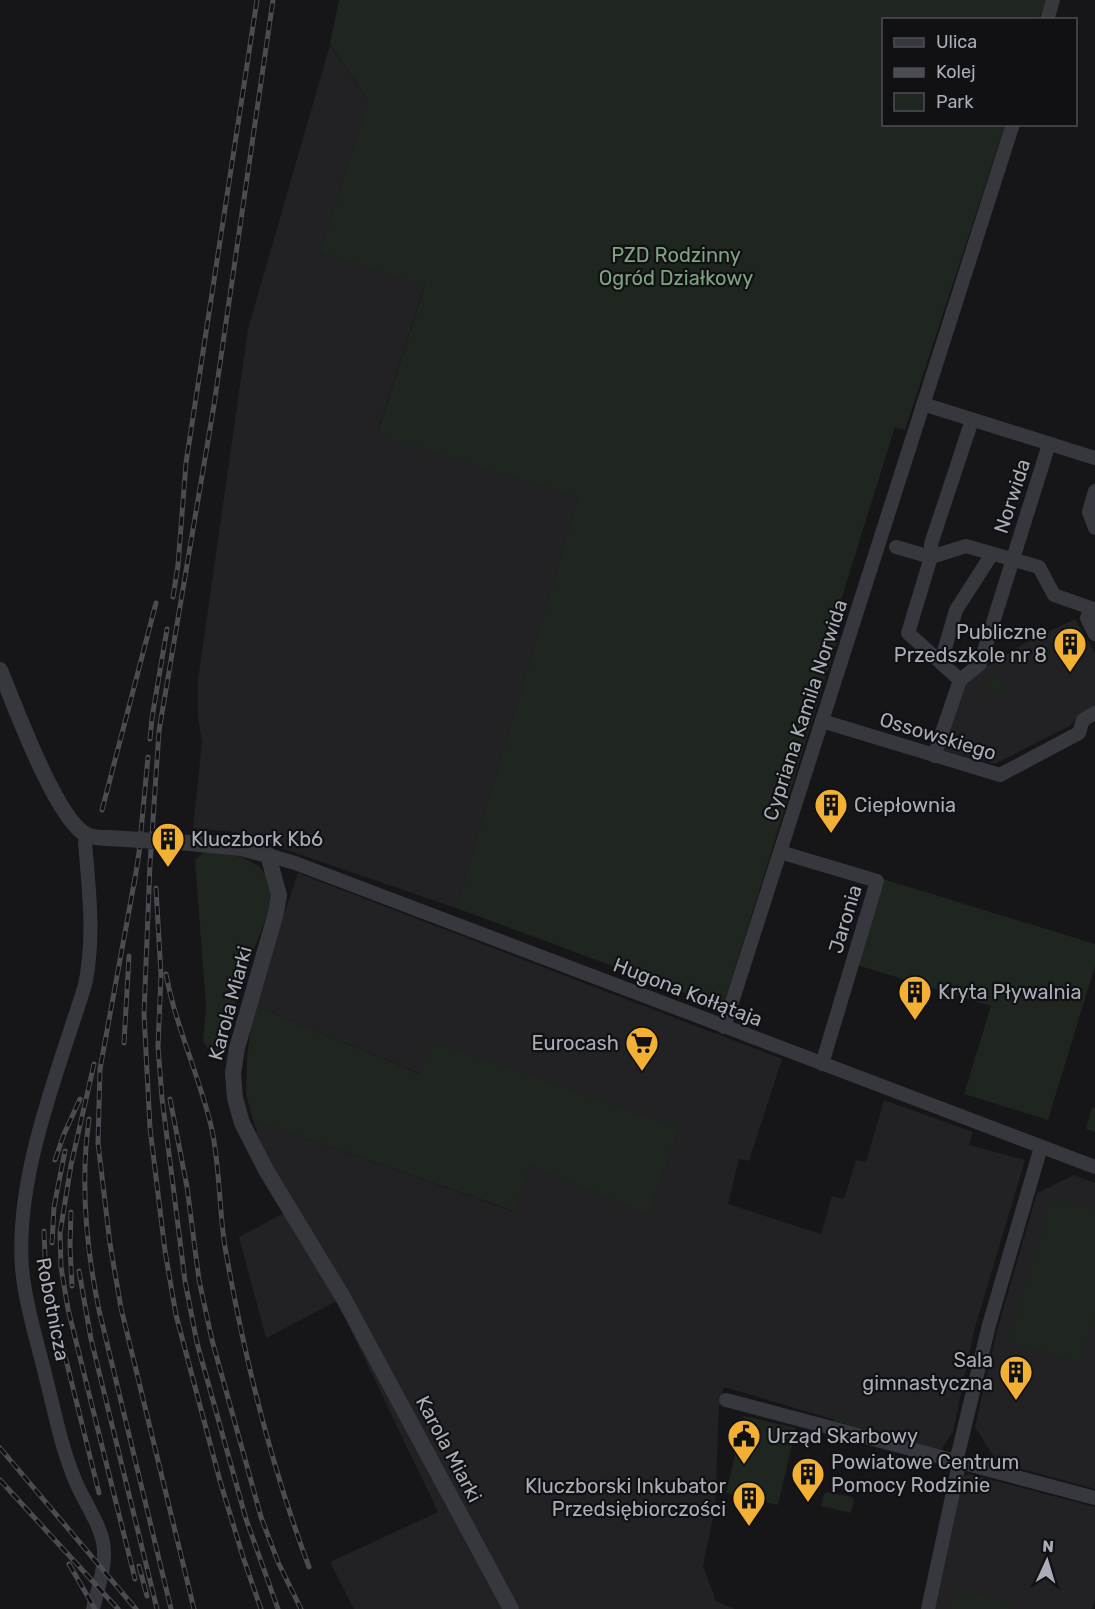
<svg xmlns="http://www.w3.org/2000/svg" width="1095" height="1609" font-family="Rubik,sans-serif">
<style>
.built{fill:#222225}
.green{fill:#1e261f}
.lines{fill:none;stroke-linecap:round;stroke-linejoin:round}
.minor{stroke:#37383d;stroke-width:14}
.tertiary{stroke:#37383d;stroke-width:16}
.rail-casing{stroke:#4a4c52;stroke-width:5}
.rail{stroke:#111113;stroke-width:3;stroke-dasharray:9;stroke-linecap:butt}
.tertiary-bridge{stroke:#37383d;stroke-width:16}
.labels{text-anchor:middle;dominant-baseline:central;stroke-width:4.5;stroke-linejoin:round;paint-order:stroke}
.park-label{font-size:20px;fill:#7fa381;stroke:#111113}
.street-label{font-size:20px;fill:#a8adb8;stroke:#111113}
.poi-label{font-size:20px;fill:#a8adb8;stroke:#111113;text-anchor:start}
</style>
<rect width="100%" height="100%" fill="#161618"/>
<g class="built">
<polygon points="330,45 368,100 320,253 425,284 377,434 578,498 456,908 234,832 193,828 202,742 198,718 198,680 248,329"/>
<polygon points="1075,619 1095,653 1095,708 1077,718 1069,726 995,764 943,750 965,684 982,669 1027,642"/>
<polygon points="298,873 782,1059 749,1161 739,1159 728,1204 821,1234 832,1196 844,1199 856,1160 866,1162 884,1100 973,1132 969,1145 1025,1160 974,1331 953,1432 940,1451 724,1387 719,1407 715,1508 703,1566 716,1601 735,1609 354,1609 330,1562 438,1512 337,1301 266,1338 239,1237 284,1213 253,1120 513,1211 531,1166 649,1215 679,1128 433,1041 421,1074 254,1005"/>
<polygon points="1074,1175 1095,1183 1095,1489 997,1462 975,1427 998,1327 1037,1193"/>
<polygon points="969,1474 1095,1507 1095,1599 1092,1609 934,1609 963,1476"/>
</g>
<g class="green">
<polygon points="339,0 1046,0 1039,19 884,20 884,124 1005,125 905,430 895,427 831,632 839,635 723,1007 456,908 578,498 377,435 425,285 320,253 368,100 330,44"/>
<polygon points="997,675 1006,688 993,698 983,685"/>
<polygon points="206,850 241,857 259,866 271,882 270,907 241,984 218,1061 203,1042 206,1006 195,860"/>
<polygon points="883,879 1095,944 1095,966 1048,1120 964,1094 991,1006 857,965"/>
<polygon points="254,1005 420,1074 432,1040 679,1128 649,1215 531,1166 514,1211 253,1120 246,1094 247,1057"/>
<polygon points="1092,1107 1095,1108 1095,1132 1086,1129"/>
<polygon points="1051,1197 1095,1210 1095,1311 1080,1363 1008,1341"/>
<polygon points="744,1416 796,1428 778,1505 726,1493"/>
<polygon points="834,1417 903,1435 905,1437 903,1439 834,1421"/>
<polygon points="827,1492 852,1497 854,1500 851,1513 821,1506 824,1494"/>
<polygon points="955,1590 1012,1603 1011,1609 950,1609"/>
</g>
<g class="lines">
<g class="minor">
<polyline points="1047,20 1053,0"/>
<polyline points="923,404 1095,458"/>
<polyline points="972,420 931,544 931,557 966,546 1039,567 1054,595 1091,608 1087,618 1095,634"/>
<polyline points="1095,491 1089,512 1095,528"/>
<polyline points="896,547 931,557 908,633 960,680 934,756"/>
<polyline points="941,662 956,610 992,554"/>
<polyline points="960,680 980,664 1049,444"/>
<polyline points="822,721 1000,775 1079,733 1083,720 1095,713"/>
<path d="M86,834L85,843C89,890 95,938 85,985C58,1072 15,1176 22,1268C25,1301 35,1334 43,1366C53,1404 60,1444 75,1480C84,1503 103,1526 104,1551C105,1570 97,1591 93,1609"/>
<polyline points="780,852 877,881 822,1064"/>
<polyline points="268,855 295,863 1095,1167"/>
<polyline points="724,1027 1013,124"/>
<polyline points="726,1400 1095,1498"/>
<polyline points="928,1609 958,1469 958,1454 989,1325 1041,1147"/>
</g>
<g class="tertiary">
<path d="M0,670C15,706 55,816 85,834C92,838 101,838 108,838"/>
<polyline points="190,843 241,848 268,855 279,895 276,913 237,1048 233,1073 235,1098 242,1123 266,1170 344,1299 511,1609"/>
</g>
<defs>
<g id="rail">
<polyline points="173,597 178,565 186,463 257,0"/>
<polyline points="150,739 152,718 167,629"/>
<polyline points="102,810 156,603"/>
<polyline points="135,878 100,1069 98,1143 110,1244 121,1308 194,1609"/>
<polyline points="134,885 139,853 148,757"/>
<polyline points="156,888 161,975 158,1047 162,1098 185,1281 197,1343 246,1519 278,1609"/>
<path d="M166,974C176,1028 200,1077 212,1130C220,1169 219,1209 225,1247C244,1356 270,1463 309,1567"/>
<polyline points="124,1043 129,956"/>
<polyline points="94,1064 71,1165 60,1233 61,1267 68,1309 135,1579"/>
<polyline points="170,1099 187,1187 199,1280 212,1340 261,1517 278,1562 301,1609"/>
<path d="M89,1119C80,1183 86,1247 99,1310L171,1609"/>
<polyline points="55,1160 64,1134 80,1099"/>
<polyline points="71,1212 70,1246 72,1286"/>
<polyline points="44,1231 45,1257 49,1291 99,1493"/>
<polyline points="52,1243 54,1207 65,1151"/>
<polyline points="79,1271 91,1339 157,1609"/>
<polyline points="0,1448 136,1609"/>
<polyline points="0,1480 118,1609"/>
<polyline points="69,1564 95,1609"/>
<polyline points="139,1566 147,1596"/>
<polyline points="261,1609 244,1560 220,1481 176,1315 165,1251 150,1128 144,1014 150,864 159,731 214,405 273,0"/>
</g>
</defs>
<use href="#rail" class="rail-casing"/>
<use href="#rail" class="rail"/>
<polyline class="tertiary-bridge" points="108,838 190,843"/>
</g>
<defs>
<symbol id="building-pin" viewBox="-11 -11 22 30"><path d="M0 17L-7.5 6A9.5 9.5 0 1 1 7.5 6Z" fill="#f2b134" stroke="#111113"/><path d="M-4-6H4V6H1V3H-1V6H-4ZM-2.5-4.3h1.7v1.8h-1.7ZM.8-4.3h1.7v1.8H.8ZM-2.5-1h1.7V.8h-1.7ZM.8-1h1.7V.8H.8Z" fill="#111"/></symbol>
<symbol id="supermarket-pin" viewBox="-11 -11 22 30"><path d="M0 17L-7.5 6A9.5 9.5 0 1 1 7.5 6Z" fill="#f2b134" stroke="#111113"/><path d="M-6-5.5h2.5l.6 2H6L4.5 2H-2.5L-4.4-4H-6ZM-1.5 3.2a1.3 1.3 0 1 0 .1 0ZM3 3.2a1.3 1.3 0 1 0 .1 0Z" fill="#111"/></symbol>
<symbol id="civic-pin" viewBox="-11 -11 22 30"><path d="M0 17L-7.5 6A9.5 9.5 0 1 1 7.5 6Z" fill="#f2b134" stroke="#111113"/><path d="M-.6-6.5H3V-4.5H.6V-3L4-1V1h2V6H-6V1h2V-1L-.6-3ZM-1.2 2.5V6h2.4V2.5Z" fill="#111"/></symbol>
</defs>
<g fill-rule="evenodd">
<use href="#building-pin" x="1051" y="625" width="38" height="52"/>
<use href="#building-pin" x="812" y="786" width="38" height="52"/>
<use href="#building-pin" x="149" y="820" width="38" height="52"/>
<use href="#building-pin" x="896" y="973" width="38" height="52"/>
<use href="#supermarket-pin" x="623" y="1024" width="38" height="52"/>
<use href="#building-pin" x="997" y="1353" width="38" height="52"/>
<use href="#civic-pin" x="725" y="1417" width="38" height="52"/>
<use href="#building-pin" x="789" y="1455" width="38" height="52"/>
<use href="#building-pin" x="730" y="1479" width="38" height="52"/>
</g>
<g class="labels">
<g class="park-label">
<text x="676" y="255">PZD Rodzinny<tspan x="676" dy="23">Ogród Działkowy</tspan></text>
</g>
<g class="street-label">
<text transform="translate(1012 496) rotate(-72)">Norwida</text>
<text transform="translate(805 710) rotate(-72)">Cypriana Kamila Norwida</text>
<text transform="translate(938 736) rotate(17)">Ossowskiego</text>
<text transform="translate(845 919) rotate(-73)">Jaronia</text>
<text transform="translate(688 992) rotate(21)">Hugona Kołłątaja</text>
<text transform="translate(230 1003) rotate(-75)">Karola Miarki</text>
<text transform="translate(53 1309) rotate(79)">Robotnicza</text>
<text transform="translate(449 1449) rotate(62)">Karola Miarki</text>
</g>
<g class="poi-label">
<text x="1047" y="632" text-anchor="end">Publiczne<tspan x="1047" dy="23">Przedszkole nr 8</tspan></text>
<text x="854" y="805">Ciepłownia</text>
<text x="191" y="839">Kluczbork Kb6</text>
<text x="938" y="992">Kryta Pływalnia</text>
<text x="619" y="1043" text-anchor="end">Eurocash</text>
<text x="993" y="1360" text-anchor="end">Sala<tspan x="993" dy="23">gimnastyczna</tspan></text>
<text x="767" y="1436">Urząd Skarbowy</text>
<text x="831" y="1462">Powiatowe Centrum<tspan x="831" dy="23">Pomocy Rodzinie</tspan></text>
<text x="726" y="1486" text-anchor="end">Kluczborski Inkubator<tspan x="726" dy="23">Przedsiębiorczości</tspan></text>
</g>
</g>
<rect x="882" y="18" width="195" height="108" fill="#111113" stroke="#4d4f55" stroke-width="1.5"/>
<rect x="894" y="38" width="30" height="9" fill="#37383d" stroke="#4d4f55" stroke-width="1.5"/>
<text x="936" y="48" font-size="18" fill="#a8adb8">Ulica</text>
<rect x="894" y="68" width="30" height="9" fill="#4a4c52" stroke="#4d4f55" stroke-width="1.5"/>
<text x="936" y="78" font-size="18" fill="#a8adb8">Kolej</text>
<rect x="894" y="93" width="30" height="18" fill="#1e261f" stroke="#4d4f55" stroke-width="1.5"/>
<text x="936" y="108" font-size="18" fill="#a8adb8">Park</text>
<g transform="translate(1047 1561) rotate(4)" stroke="#111113" stroke-width="4.5" paint-order="stroke">
<path d="M0-4.5L10 22L0 15L-10 22Z" fill="#a8adb8"/>
<text y="-9" font-size="16" font-weight="bold" text-anchor="middle" fill="#a8adb8">N</text>
</g>
</svg>
